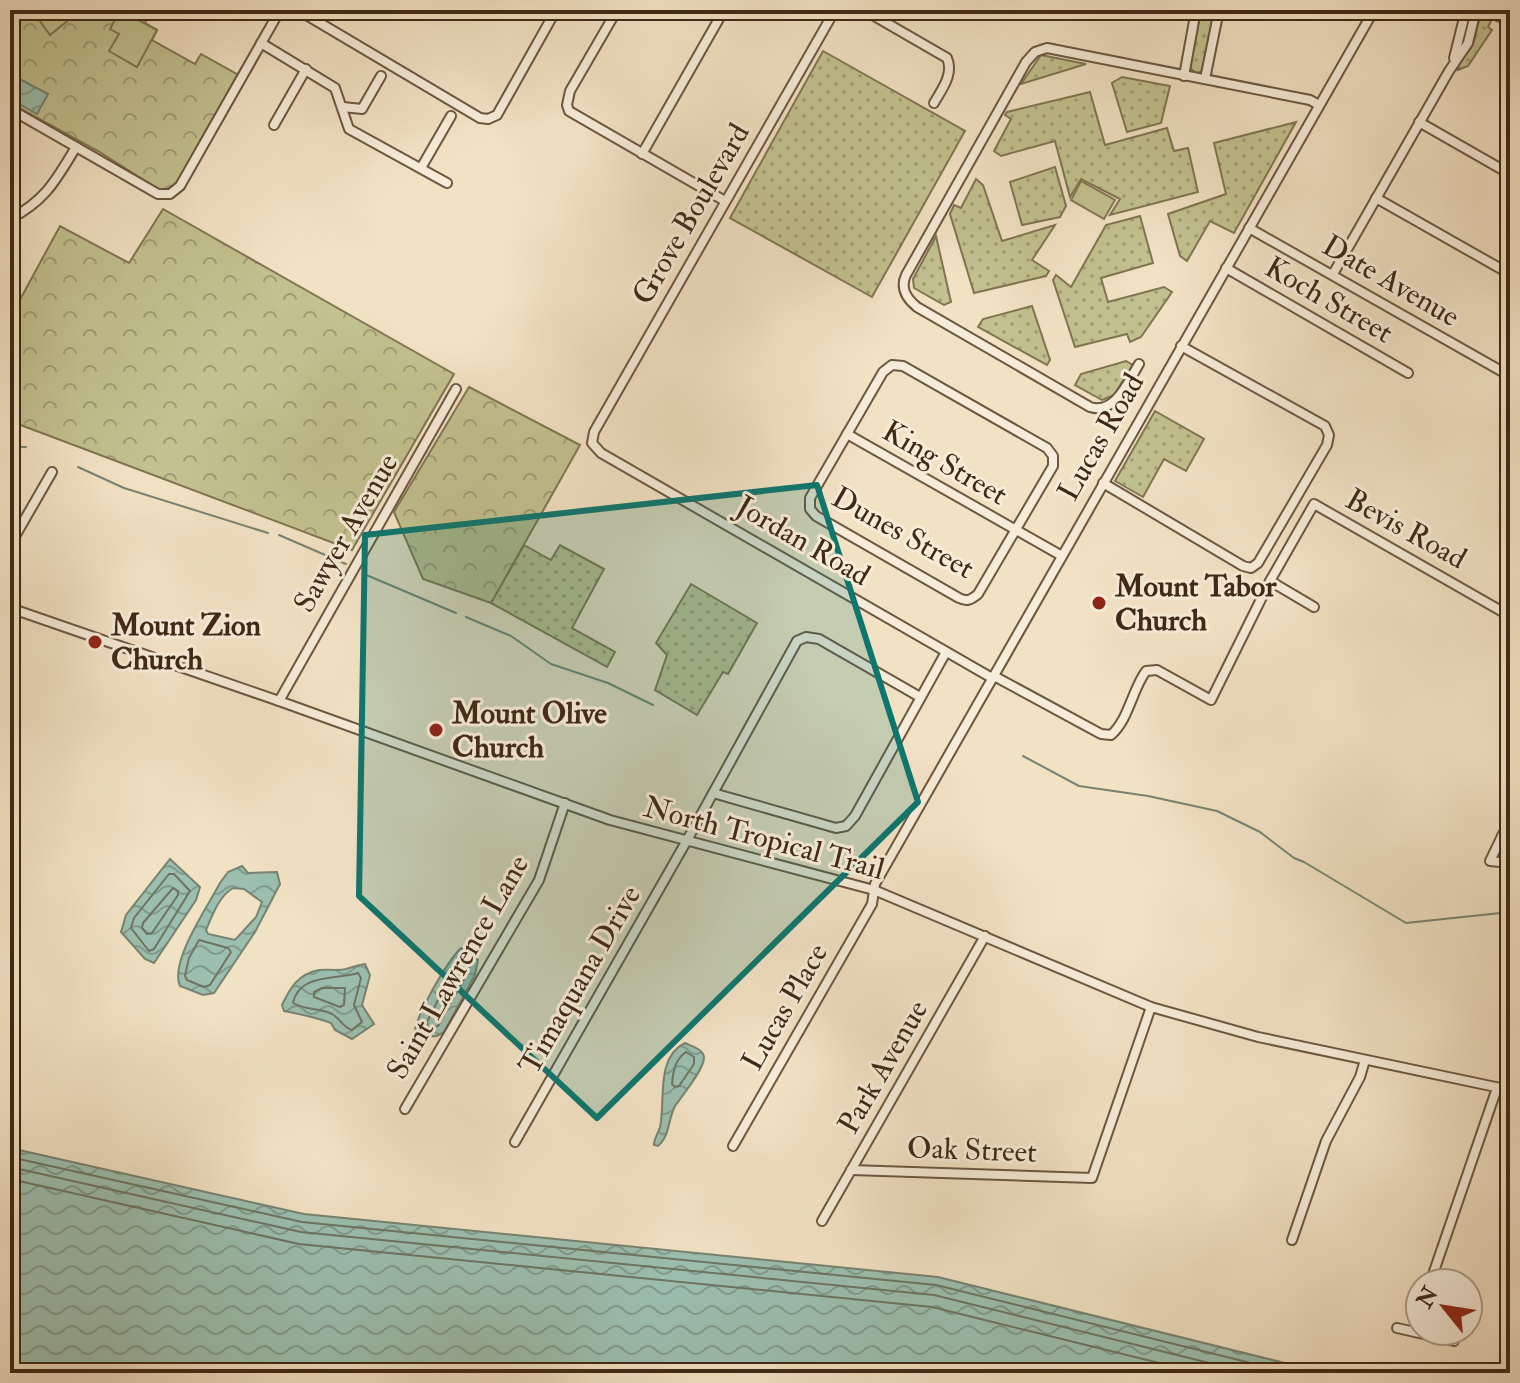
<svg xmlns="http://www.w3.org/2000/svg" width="1520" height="1383" font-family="'IM FELL Double Pica',serif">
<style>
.grass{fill:url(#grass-dots);stroke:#807552;stroke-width:2}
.forest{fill:url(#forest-crowns);stroke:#807552;stroke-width:2}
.pitch{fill:#c2c18f;stroke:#807552;stroke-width:2}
.water{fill:url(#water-waves);stroke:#778371;stroke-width:2;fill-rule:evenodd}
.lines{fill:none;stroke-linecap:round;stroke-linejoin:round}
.shore{stroke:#6e7462;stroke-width:2}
.stream{stroke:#778371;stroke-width:2}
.minor-casing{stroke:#6c5741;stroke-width:12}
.minor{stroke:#f7ecd9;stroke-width:8}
.marked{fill:#0f766e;fill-opacity:0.2;stroke:#0f766e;stroke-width:6;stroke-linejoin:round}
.poi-dot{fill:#8f2418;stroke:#f7ecd9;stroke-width:3}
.labels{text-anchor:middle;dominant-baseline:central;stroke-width:6;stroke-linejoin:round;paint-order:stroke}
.street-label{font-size:30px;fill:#3f2915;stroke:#f7ecd9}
.poi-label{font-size:30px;font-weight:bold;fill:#3f2915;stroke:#f7ecd9;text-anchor:start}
</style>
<defs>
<pattern id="grass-dots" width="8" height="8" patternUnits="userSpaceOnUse" patternTransform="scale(2)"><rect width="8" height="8" fill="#c2c18f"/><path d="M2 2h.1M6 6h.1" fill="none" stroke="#9f9d74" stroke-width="1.8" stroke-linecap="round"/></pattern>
<pattern id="forest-crowns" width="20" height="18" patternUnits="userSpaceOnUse" patternTransform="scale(2)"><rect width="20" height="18" fill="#c2c18f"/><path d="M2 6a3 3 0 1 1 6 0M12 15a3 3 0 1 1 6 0" fill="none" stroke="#9f9d74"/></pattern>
<pattern id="water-waves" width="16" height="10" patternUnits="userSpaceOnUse" patternTransform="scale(2)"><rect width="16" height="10" fill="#9cbfaf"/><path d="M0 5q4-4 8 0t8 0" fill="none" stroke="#819b8d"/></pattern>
</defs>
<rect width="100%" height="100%" fill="#f2e2c4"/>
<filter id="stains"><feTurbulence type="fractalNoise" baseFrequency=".0025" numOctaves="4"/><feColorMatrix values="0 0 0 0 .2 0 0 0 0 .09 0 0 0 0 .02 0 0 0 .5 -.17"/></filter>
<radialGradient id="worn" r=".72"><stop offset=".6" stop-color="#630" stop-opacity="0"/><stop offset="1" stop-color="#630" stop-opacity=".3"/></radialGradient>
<g class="grass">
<polygon points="1201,10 1215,10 1204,69 1197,74 1190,68"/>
<path d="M1494,11L1500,15L1499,22L1492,19L1488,27L1492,30L1468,66L1458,70C1458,58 1465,57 1471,48C1478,36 1474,22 1486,12Z"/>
<polygon points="823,51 965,131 872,297 730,218"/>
<polygon points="1041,55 1086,64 1021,84"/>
<polygon points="1122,77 1170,86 1161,123 1127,132 1112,83"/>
<polygon points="1090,92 1105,145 1167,128 1174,151 1188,148 1198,192 1110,215 1120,199 1081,179 1070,197 1055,141 1001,156 994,151 1011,119 1005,115 1007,112"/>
<polygon points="1296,122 1234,233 1210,221 1187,261 1180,256 1168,214 1226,194 1214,143"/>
<polygon points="1055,167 1066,206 1060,217 1022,225 1010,182"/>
<polygon points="976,179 983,185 1002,241 1055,225 1032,260 1049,271 1046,276 974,293 950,214 954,205 961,208"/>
<polygon points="1140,216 1153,263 1101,278 1108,302 1164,287 1172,292 1141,337 1130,342 1127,334 1075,347 1053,280 1056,275 1071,287 1106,225"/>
<polygon points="936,236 951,302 944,305 914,288 913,279"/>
<polygon points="1032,306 1050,360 1047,365 978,327 983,319"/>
<polygon points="1126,361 1133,365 1114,395 1102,400 1075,385 1081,374"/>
<polygon points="1155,411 1204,439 1186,471 1164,459 1143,497 1115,481"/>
<polygon points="524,545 551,560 560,545 604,569 572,628 615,652 607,667 491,603"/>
<polygon points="691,584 757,623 728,674 723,672 697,715 655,690 667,655 656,643"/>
</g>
<g class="forest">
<polygon points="10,10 152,10 145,23 157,30 152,40 195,64 201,54 242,77 196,159 170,190 158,189 98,151 10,103"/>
<polygon points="163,209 454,374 352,550 10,421 10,318 60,226 129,263"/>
<polygon points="469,387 580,445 491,603 423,579 394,512"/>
</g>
<g class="pitch">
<polygon points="32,10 81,10 50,35"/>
<polygon points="120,10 157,30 137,67 109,51 119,34 110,29"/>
<polygon points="1081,181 1115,200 1104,219 1071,200"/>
</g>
<g class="water">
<polygon points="10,74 48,94 37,114 10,99"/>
<polygon points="170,859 200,887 196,900 154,963 145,959 121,932 126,915"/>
<path d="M242,866L248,873L277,872L280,884L255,932L214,993L203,995L180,986C169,962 208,906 220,883L228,872ZM233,888L244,889L262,902L256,917L235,940L208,934L206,930C212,916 219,896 233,888Z"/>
<path d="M461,948L478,960L475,975L444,1032L437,1036L426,1037L421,1042L414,1039C412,1020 447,962 461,948Z"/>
<path d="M365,964L370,975L362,1005L374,1024L352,1039L335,1030L331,1023C315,1017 300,1014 284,1011L282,1005C290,988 298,974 319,970C327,969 337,971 346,969C353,967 357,965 365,964Z"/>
<path d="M685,1043C691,1046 703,1049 704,1057C705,1068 682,1096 675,1106C668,1119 670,1136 658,1146L654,1145C654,1138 658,1134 660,1127C666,1100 655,1058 685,1043Z"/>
<polygon points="10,1148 304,1214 938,1277 1325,1373 10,1373"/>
</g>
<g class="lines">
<g class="shore">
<polygon points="169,874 174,874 190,891 154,949 149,951 131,928 134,918"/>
<polygon points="173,888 178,891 178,895 152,933 147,934 142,928 143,923"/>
<polygon points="199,940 228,948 231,952 210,985 204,987 187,980 185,976 189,958"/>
<polygon points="464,959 470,964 468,972 438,1026 428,1027 427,1022 447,982"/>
<path d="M358,973L361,978L354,1005L362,1022L352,1030C342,1027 341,1019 332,1014C319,1008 305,1010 293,1003C299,973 336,980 358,973Z"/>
<polygon points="322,988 345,988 344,1005 340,1007 314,997 314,992"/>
<path d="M686,1052L694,1057V1064L679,1086L675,1087L672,1084C673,1072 675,1059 686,1052Z"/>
<polyline points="10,1157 302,1222 936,1285 1291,1373"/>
<polyline points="10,1167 301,1232 934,1295 1250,1373"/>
<polyline points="10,1179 299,1244 932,1307 1200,1373"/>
</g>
<g class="stream">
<polyline points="10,447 26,447"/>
<polyline points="78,467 124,488 268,533"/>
<polyline points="279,535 346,564"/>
<polyline points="364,574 456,613"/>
<polyline points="466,617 511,636 551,664 608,683 653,705"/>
<polyline points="1023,756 1079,786 1148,796 1217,811 1260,832 1294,858 1304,862 1406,923 1510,912"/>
</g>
<defs>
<g id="minor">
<polyline points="298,10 480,118 488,119 497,115 556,10"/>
<polyline points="617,10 570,91 567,105 569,111 725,201"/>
<polyline points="835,10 594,432 592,443 601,453 992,678"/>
<path d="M864,10L947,58C954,74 942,89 934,103"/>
<polyline points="261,43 335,88 349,129 447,183"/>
<polyline points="1454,58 1466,10"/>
<polyline points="1184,76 1196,10"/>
<polyline points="1205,79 1219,10"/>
<polyline points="343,107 362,109 381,76"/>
<polyline points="10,109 158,194 170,194 180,186 280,10"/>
<polyline points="1419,122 1510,174"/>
<polyline points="274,125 306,69"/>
<polyline points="642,154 724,10"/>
<polyline points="421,168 451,116"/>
<polyline points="1376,198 1510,274"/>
<path d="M10,219C46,200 56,180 76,147"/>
<polyline points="1249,228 1510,376"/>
<polyline points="1226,268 1408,373"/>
<polyline points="1333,274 1449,71 1468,43 1476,10"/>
<path d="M1139,364C1128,382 1115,415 1090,407L917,307C906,298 900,288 906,275L1026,62L1035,52L1047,48L1310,100L1319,105"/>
<path d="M892,365L903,366L1047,448L1053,456V466L978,594C971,600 967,602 959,598L816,516L810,509V498L883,372Z"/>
<polyline points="847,434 1062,556"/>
<polyline points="1103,483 1243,566 1251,568 1258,563 1327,445 1329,435 1325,426 1181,346"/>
<polyline points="10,545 52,472"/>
<polyline points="1270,581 1314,607"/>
<polyline points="10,608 279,701 610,820 874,890 1151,1007 1258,1037 1510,1090"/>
<path d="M994,676L1101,734L1111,735C1129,719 1132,690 1146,671L1157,670L1211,700L1270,581L1314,504L1510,616"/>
<polyline points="279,701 456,389"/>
<polyline points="713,793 836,828 846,826 855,816 946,652"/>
<polyline points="1510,821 1502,836 1510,852"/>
<polyline points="1502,836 1490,861 1510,863"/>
<polyline points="405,1109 539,880 565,803"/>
<polyline points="515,1142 686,842 797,641 806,637 819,639 920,697"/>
<polyline points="733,1146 872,904 875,884 1374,10"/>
<polyline points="851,1170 1092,1178 1151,1007"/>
<polyline points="822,1221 985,936"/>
<polyline points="1292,1240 1326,1141 1360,1077 1365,1060"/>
<polyline points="1430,1283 1497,1088"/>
<polyline points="1397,1328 1454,1341"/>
<polyline points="1414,1331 1420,1314"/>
</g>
</defs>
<use href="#minor" class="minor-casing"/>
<use href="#minor" class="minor"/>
</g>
<path class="marked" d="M817,485L918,802L597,1118L359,896L365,535Z"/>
<g class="poi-dot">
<circle cx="1099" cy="603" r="8"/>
<circle cx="95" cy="642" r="8"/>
<circle cx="436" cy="730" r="8"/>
</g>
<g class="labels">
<g class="street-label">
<text transform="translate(691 214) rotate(-60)">Grove Boulevard</text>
<text transform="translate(1391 281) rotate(30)">Date Avenue</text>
<text transform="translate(1329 300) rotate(30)">Koch Street</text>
<text transform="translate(1101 437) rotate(-60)">Lucas Road</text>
<text transform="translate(945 463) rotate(30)">King Street</text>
<text transform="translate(1406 529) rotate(29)">Bevis Road</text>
<text transform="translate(346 533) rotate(-60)">Sawyer Avenue</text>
<text transform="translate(903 533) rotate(29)">Dunes Street</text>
<text transform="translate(803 541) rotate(30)">Jordan Road</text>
<text transform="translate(764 838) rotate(15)">North Tropical Trail</text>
<text transform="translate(458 967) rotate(-60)">Saint Lawrence Lane</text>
<text transform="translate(580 980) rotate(-60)">Timaquana Drive</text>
<text transform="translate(785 1007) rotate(-60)">Lucas Place</text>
<text transform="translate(883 1067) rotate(-60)">Park Avenue</text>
<text transform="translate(972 1150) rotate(2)">Oak Street</text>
</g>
<g class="poi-label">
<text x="1115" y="586">Mount Tabor<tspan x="1115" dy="34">Church</tspan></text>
<text x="111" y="625">Mount Zion<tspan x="111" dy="34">Church</tspan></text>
<text x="452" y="713">Mount Olive<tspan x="452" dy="34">Church</tspan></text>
</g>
</g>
<rect width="1520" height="1383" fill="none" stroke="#f2e2c4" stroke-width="40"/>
<rect x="12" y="12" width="1496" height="1359" fill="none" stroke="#3f2915" stroke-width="4"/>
<rect x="20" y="20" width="1480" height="1343" fill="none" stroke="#3f2915" stroke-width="2"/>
<g transform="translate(1444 1307) rotate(300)"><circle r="38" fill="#f7ecd9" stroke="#ad9e8b" stroke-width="2"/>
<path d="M0-6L14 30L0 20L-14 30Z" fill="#8f2418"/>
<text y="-12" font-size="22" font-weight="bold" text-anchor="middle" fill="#3f2915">N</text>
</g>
<rect width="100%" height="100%" filter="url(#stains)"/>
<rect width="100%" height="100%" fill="url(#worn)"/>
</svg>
